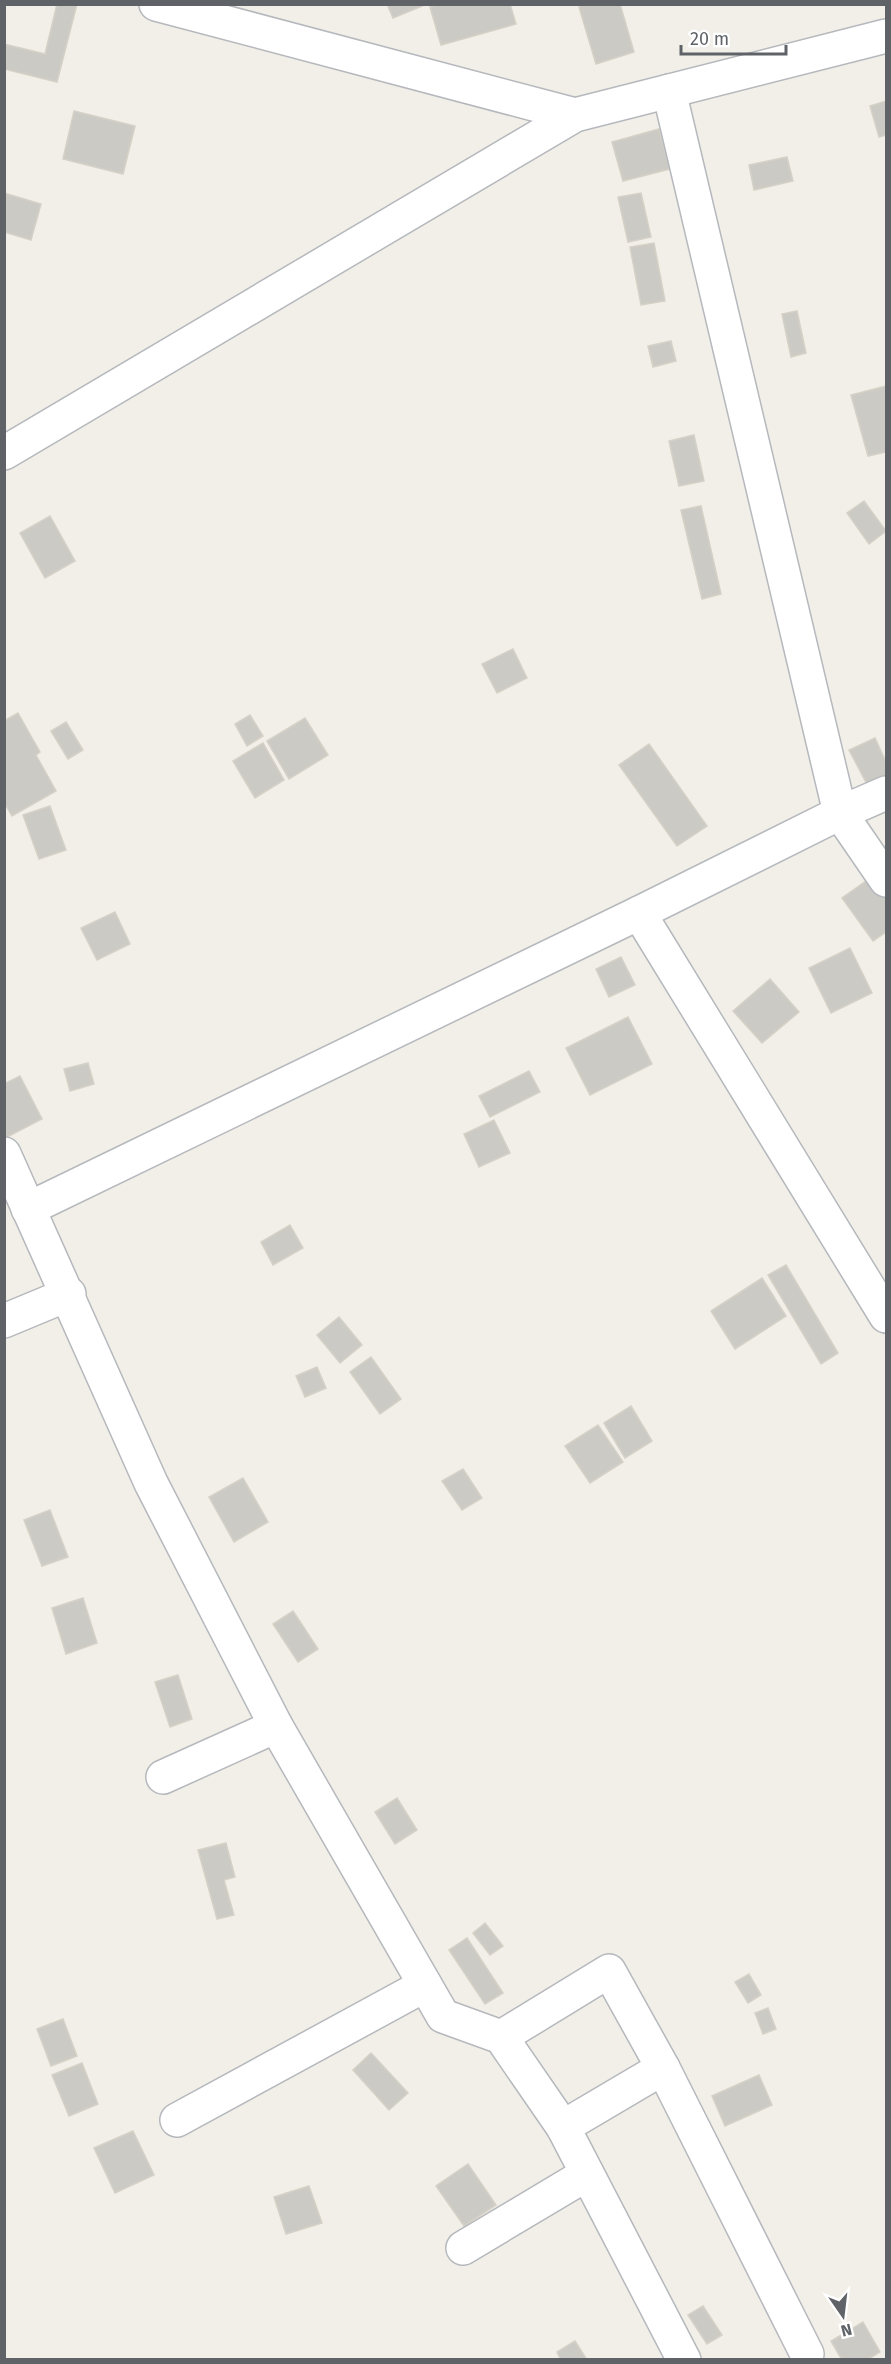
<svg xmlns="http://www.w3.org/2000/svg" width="891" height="2364" font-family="'Fira Sans',sans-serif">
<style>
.building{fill:#cccac5;stroke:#d6d1c6;stroke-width:1.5}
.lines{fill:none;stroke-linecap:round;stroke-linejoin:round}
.street-casing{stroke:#b5b8bc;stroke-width:36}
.street{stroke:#fff;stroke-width:33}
</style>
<rect width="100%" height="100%" fill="#f1efe8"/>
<g class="building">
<polygon points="57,4 77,4 57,82 4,69 4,44 45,54"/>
<polygon points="387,4 421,4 422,6 393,18"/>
<polygon points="440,4 510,4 516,24 441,45 430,7"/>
<polygon points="586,4 620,4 634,52 596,64 579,7"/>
<polygon points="886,101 886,135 879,137 870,106"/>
<polygon points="74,111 135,126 123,174 63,159"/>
<polygon points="659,129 670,169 623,181 612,142"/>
<polygon points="787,157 793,181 754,190 749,165"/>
<polygon points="4,193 41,204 31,240 4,232"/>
<polygon points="641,193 651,237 628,242 618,197"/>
<polygon points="654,243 665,301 641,305 630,247"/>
<polygon points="797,311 806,353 791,357 782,314"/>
<polygon points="671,341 676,361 653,367 648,346"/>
<polygon points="886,386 886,452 868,456 851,395"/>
<polygon points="694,435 704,481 679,486 669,441"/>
<polygon points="864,501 886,531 869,544 847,513"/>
<polygon points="701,506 721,594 702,599 681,510"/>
<polygon points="50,516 75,561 45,578 20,533"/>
<polygon points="513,649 527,678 497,693 482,664"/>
<polygon points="18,713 40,752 36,755 56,791 12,816 4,802 4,721"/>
<polygon points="250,715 263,736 247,746 235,724"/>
<polygon points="305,718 328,755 289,779 267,741"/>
<polygon points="66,722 83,750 68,759 51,731"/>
<polygon points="875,738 886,762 886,779 869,788 849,750"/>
<polygon points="263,743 284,780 255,798 233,761"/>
<polygon points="649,744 707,826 677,846 619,765"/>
<polygon points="50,806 66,850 39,859 23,815"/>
<polygon points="876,874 886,889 886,932 873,941 842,898"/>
<polygon points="115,912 130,944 97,960 81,928"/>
<polygon points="850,948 872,993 831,1013 809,968"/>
<polygon points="621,957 635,985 609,997 596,969"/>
<polygon points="770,979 799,1012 762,1043 733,1011"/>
<polygon points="628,1017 652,1064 590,1095 566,1048"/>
<polygon points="88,1063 94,1084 70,1091 64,1069"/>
<polygon points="529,1071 540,1092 490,1117 479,1096"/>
<polygon points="20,1076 42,1119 7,1137 4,1133 4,1084"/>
<polygon points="494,1120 510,1153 479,1167 464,1134"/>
<polygon points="290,1225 303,1248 273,1265 261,1242"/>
<polygon points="786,1265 838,1353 821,1364 768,1275"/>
<polygon points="762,1278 786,1316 735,1349 711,1311"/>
<polygon points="339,1317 362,1345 340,1363 317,1335"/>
<polygon points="371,1357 401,1399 380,1414 350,1372"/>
<polygon points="317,1367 326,1388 305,1397 296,1376"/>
<polygon points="631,1406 652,1441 625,1458 604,1423"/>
<polygon points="598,1425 623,1462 590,1483 565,1446"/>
<polygon points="463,1469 482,1498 462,1510 442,1481"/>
<polygon points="243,1478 268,1522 234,1542 209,1497"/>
<polygon points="50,1510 68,1557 42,1566 24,1520"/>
<polygon points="83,1598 97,1643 66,1654 52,1608"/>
<polygon points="293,1611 318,1649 298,1662 273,1624"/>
<polygon points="178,1675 192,1719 170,1727 155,1682"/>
<polygon points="397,1798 417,1830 395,1844 375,1812"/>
<polygon points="226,1843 235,1877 224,1880 234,1915 217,1919 198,1850"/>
<polygon points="485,1923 503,1946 490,1955 473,1933"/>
<polygon points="467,1938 503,1993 485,2004 449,1950"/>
<polygon points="749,1974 761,1995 748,2003 735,1982"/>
<polygon points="768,2008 776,2029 763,2034 755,2013"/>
<polygon points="63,2019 77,2056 51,2066 37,2029"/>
<polygon points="371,2053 408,2093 389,2110 353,2070"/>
<polygon points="82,2063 98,2104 69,2116 52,2075"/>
<polygon points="759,2075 772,2105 725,2126 712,2096"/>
<polygon points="133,2131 154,2175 115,2193 94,2148"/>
<polygon points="468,2164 496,2205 464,2226 436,2186"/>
<polygon points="309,2186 322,2223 286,2234 274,2197"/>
<polygon points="703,2306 722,2335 707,2344 688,2315"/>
<polygon points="863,2322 880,2352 867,2360 842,2360 831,2341"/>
<polygon points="575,2341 587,2360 561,2360 557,2352"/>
</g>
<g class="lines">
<defs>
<g id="street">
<polyline points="156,4 575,115"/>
<polyline points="669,91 840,813 886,880"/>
<polyline points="4,453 575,115 886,36"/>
<polyline points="639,913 886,1316"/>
<polyline points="4,1154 151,1483 276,1726 443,2016 501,2037 563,2127 684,2360"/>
<polyline points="28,1209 639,913 840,813 886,793"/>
<polyline points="4,1321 69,1294"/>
<polyline points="163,1777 276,1726"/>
<polyline points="501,2037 609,1971 663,2068"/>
<polyline points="177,2120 425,1985"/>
<polyline points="563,2127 663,2068 807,2354"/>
<polyline points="463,2248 587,2174"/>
</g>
</defs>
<use href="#street" class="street-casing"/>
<use href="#street" class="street"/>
</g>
<rect width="891" height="2364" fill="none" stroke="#5f6368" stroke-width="12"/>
<g transform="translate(843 2316) rotate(166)" stroke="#ffffff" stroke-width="4.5" paint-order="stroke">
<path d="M0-4.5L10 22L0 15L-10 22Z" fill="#5f6368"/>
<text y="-9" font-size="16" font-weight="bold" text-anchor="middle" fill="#5f6368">N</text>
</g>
<path d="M681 45v9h105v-9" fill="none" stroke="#5f6368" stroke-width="3"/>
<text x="690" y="45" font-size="18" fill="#5f6368" stroke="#ffffff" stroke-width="4.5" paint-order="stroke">20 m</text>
</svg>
